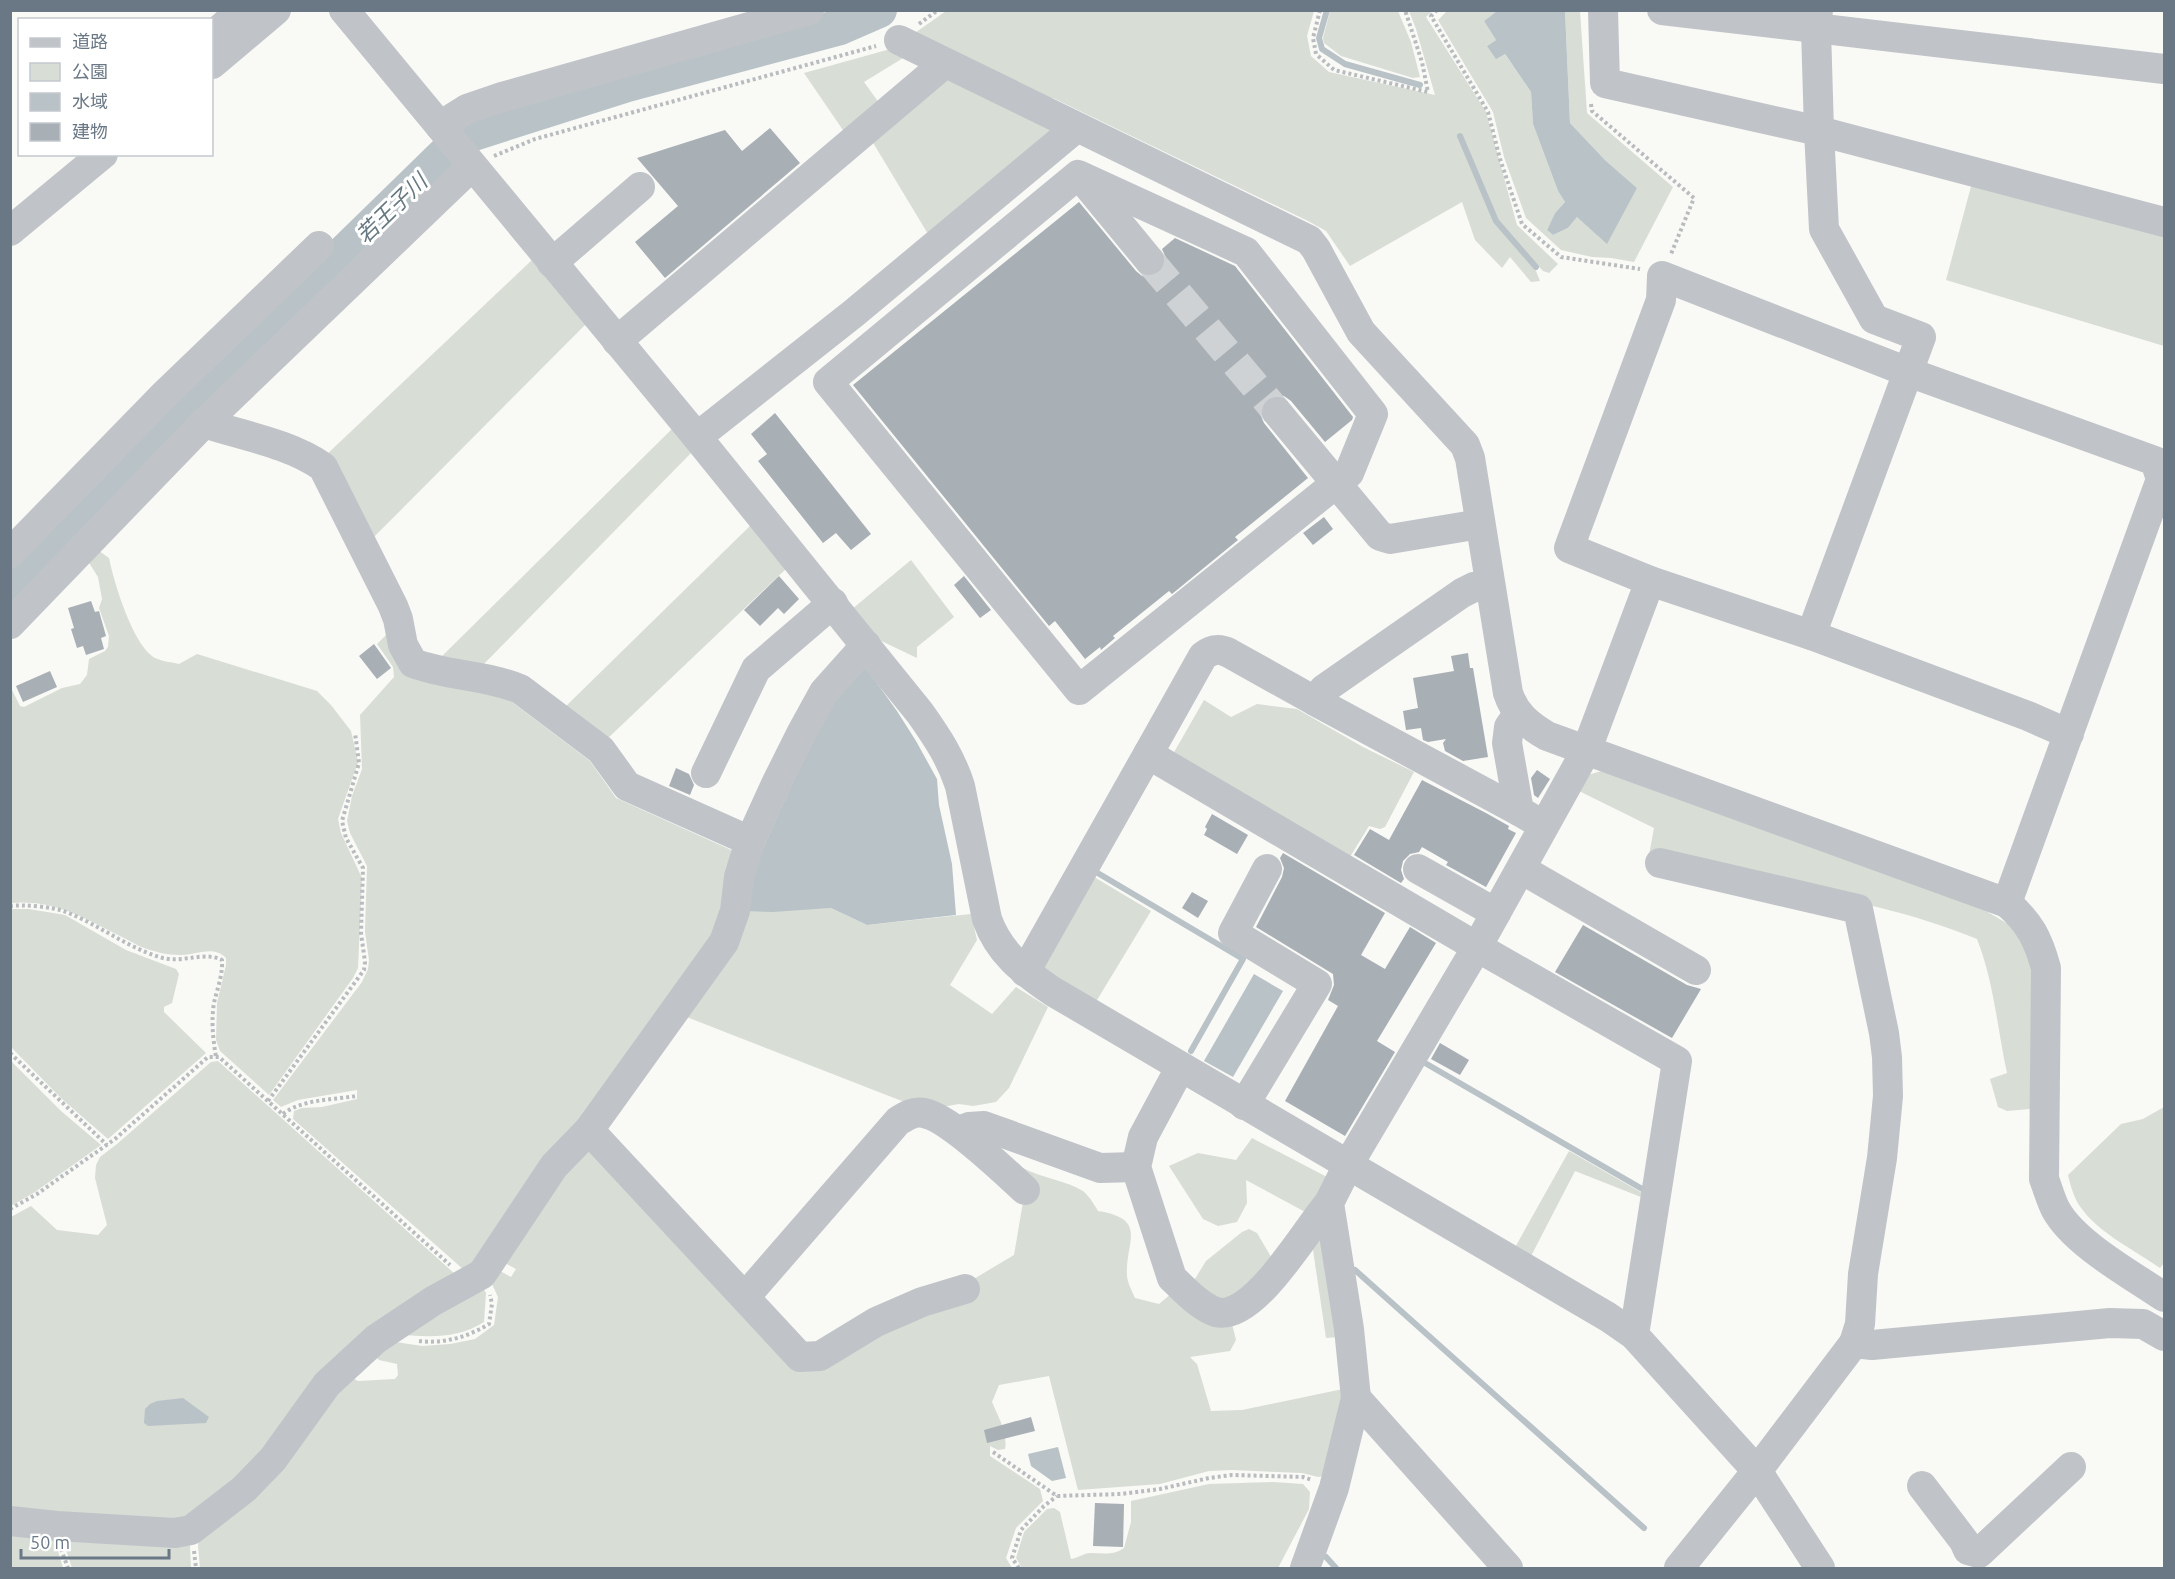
<svg xmlns="http://www.w3.org/2000/svg" width="2175" height="1579" font-family="Ubuntu,'Noto Sans JP',sans-serif">
<style>
.green{fill:#d8ddd6}
.water{fill:#b9c3c7}
.lines{fill:none;stroke-linecap:round;stroke-linejoin:round}
.stream{stroke:#b9c3c7;stroke-width:6}
.river{stroke:#b9c3c7;stroke-width:36}
.building{fill:#a8afb5}
.minor-tunnel{stroke:#ced2d4;stroke-width:30;stroke-dasharray:30 15;stroke-linecap:butt}
.path{stroke:#b9bcbf;stroke-width:4;stroke-dasharray:3 3;stroke-linecap:butt}
.minor{stroke:#c0c4c8;stroke-width:30}
.labels{text-anchor:middle;dominant-baseline:central;stroke-width:6;stroke-linejoin:round;paint-order:stroke}
.water-label{font-size:22px;font-style:italic;fill:#667880;stroke:#fff}
</style>
<rect width="100%" height="100%" fill="#f9f9f6"/>
<g class="green">
<polygon points="946,11 1314,11 1307,36 1311,56 1329,72 1435,95 1416,29 1409,11 1432,11 1426,17 1486,112 1517,225 1558,264 1549,273 1543,271 1498,221 1460,134 1457,135 1494,222 1536,271 1540,281 1531,282 1510,257 1502,268 1475,240 1462,202 1350,266 1326,231 1308,221 1053,98 1032,97 912,35"/>
<polygon points="1330,11 1398,11 1411,42 1420,77 1413,78 1341,56 1324,43 1323,38"/>
<polygon points="1447,11 1497,11 1484,21 1496,40 1487,46 1504,53 1531,92 1533,124 1558,191 1565,202 1555,213 1547,230 1553,235 1568,228 1577,217 1637,188 1605,160 1570,123 1565,11 1580,11 1587,113 1673,187 1634,262 1611,258 1592,257 1561,250 1526,218 1504,157 1493,112 1438,20"/>
<polygon points="894,48 908,55 864,82 882,107 847,136 804,73"/>
<polygon points="946,72 1066,129 931,239 869,136"/>
<polygon points="1973,179 2164,229 2164,346 1946,280"/>
<polygon points="533,259 587,323 370,541 323,458"/>
<polygon points="675,426 694,450 476,672 433,665"/>
<polygon points="753,523 788,567 606,740 562,710"/>
<path d="M95,548L109,558C114,583 132,641 152,656C158,661 171,662 179,664L197,654L317,691L331,705L351,731L358,762L338,819L341,833L362,878L358,968L353,978L269,1095L220,1051L216,1040L217,1003L226,965V958C213,945 197,955 182,955C172,955 163,954 154,951C143,949 134,943 124,938C86,919 55,899 11,903L10,686L20,706L24,707L62,688L80,684L87,675L89,659L105,651L108,647L109,636L99,608L102,599L98,577L86,558Z"/>
<polygon points="911,560 954,617 917,647 917,658 875,638 851,610"/>
<polygon points="387,634 504,696 590,761 616,798 740,854 730,908 487,1256 464,1270 293,1119 294,1111 302,1108 322,1107 357,1099 357,1090 298,1100 281,1107 273,1100 362,982 368,969 369,960 365,932 367,866 350,833 347,821 352,796 362,769 360,715 394,677 393,667 377,644"/>
<polygon points="1204,700 1231,717 1257,704 1297,709 1363,747 1414,772 1385,827 1380,829 1369,826 1345,865 1173,754"/>
<path d="M1602,771L1981,908L2008,924L2025,942L2035,969L2033,1094L2030,1109L2007,1111L1998,1107L1990,1079L2007,1073C1997,1027 1994,982 1977,939C1872,896 1757,885 1647,866L1654,828L1577,790L1587,775Z"/>
<polygon points="1089,874 1151,911 1094,1005 1044,972 1043,958"/>
<polygon points="831,908 867,925 971,914 977,940 950,985 992,1014 1016,987 1048,1007 1009,1088 996,1102 973,1106 959,1104 937,1108 907,1103 679,1014 743,911"/>
<polygon points="11,909 29,909 65,915 126,950 176,969 179,974 172,1003 164,1007 164,1012 206,1053 108,1139 62,1099 11,1047"/>
<polygon points="10,1060 61,1111 101,1145 35,1192 11,1206"/>
<polygon points="218,1061 456,1275 310,1399 191,1524 11,1517 11,1217 31,1206 57,1230 98,1235 107,1225 95,1178 96,1165 100,1157 117,1144 211,1062"/>
<path d="M2164,1107V1263L2160,1268C2137,1252 2098,1232 2082,1209C2074,1199 2071,1187 2068,1175L2121,1124L2143,1119Z"/>
<polygon points="1252,1138 1327,1177 1309,1214 1246,1180 1247,1203 1237,1222 1218,1226 1203,1219 1169,1166 1198,1153 1236,1160"/>
<path d="M583,1143L795,1358L967,1283L1014,1255L1024,1196L1023,1168C1042,1178 1067,1181 1083,1191C1089,1196 1094,1204 1098,1211C1149,1219 1125,1242 1127,1275C1127,1282 1132,1291 1135,1298L1159,1304L1171,1294L1232,1324L1236,1340L1230,1351L1190,1357L1197,1364L1211,1411L1242,1410L1343,1389L1323,1476L1318,1477L1302,1473L1232,1470L1209,1471L1160,1484L1078,1490L1049,1376L999,1385L992,1402C998,1416 1008,1434 1005,1449L998,1450L990,1446V1456L1040,1489L1043,1501L1016,1528L1006,1558L1012,1568H200L198,1546L199,1535L351,1377L358,1381L395,1379L398,1375L397,1364L379,1360L373,1354L389,1341L422,1346L450,1344L475,1339L494,1325L498,1297L492,1284L497,1272H502L511,1277L516,1269L505,1263Z"/>
<polygon points="1569,1151 1651,1198 1651,1201 1575,1171 1529,1260 1513,1251"/>
<polygon points="1323,1222 1338,1337 1326,1338 1312,1243"/>
<polygon points="1249,1229 1257,1233 1277,1267 1234,1307 1190,1287 1206,1261 1242,1232"/>
<path d="M479,1282L486,1293L484,1322C456,1340 425,1337 394,1334Z"/>
<path d="M1273,1482L1303,1484L1310,1492L1309,1509L1278,1568H1022L1016,1558L1024,1532L1047,1509L1054,1508L1060,1512L1071,1559C1077,1558 1085,1553 1090,1553C1102,1553 1113,1556 1124,1548L1131,1522V1501L1209,1484Z"/>
<polygon points="10,1525 54,1537 63,1568 11,1568"/>
<polygon points="59,1529 188,1540 190,1546 191,1568 72,1568"/>
</g>
<g class="water">
<polygon points="1497,11 1565,11 1570,123 1605,160 1637,188 1607,244 1577,217 1568,228 1553,235 1547,230 1555,213 1565,202 1558,191 1533,124 1531,92 1505,54 1496,59 1487,46 1496,40 1484,21"/>
<polygon points="861,661 897,711 916,741 937,779 939,805 952,864 956,915 867,925 831,908 773,912 743,911 744,890 826,709"/>
<polygon points="1254,974 1283,991 1233,1077 1204,1061"/>
<polygon points="183,1398 209,1417 206,1423 148,1426 144,1423 145,1409 150,1404 157,1401"/>
<polygon points="1058,1447 1066,1478 1052,1481 1031,1466 1028,1454"/>
</g>
<g class="lines">
<g class="stream">
<polyline points="1327,10 1319,38 1322,49 1345,64 1420,85"/>
<polyline points="1460,136 1496,221 1536,267"/>
<polyline points="184,409 192,417"/>
<polyline points="1096,872 1243,959 1191,1051"/>
<polyline points="1425,1063 1644,1190"/>
<polyline points="1355,1270 1644,1528"/>
<polyline points="1326,1557 1336,1568"/>
</g>
<polyline class="river" points="10,586 184,409 464,136 627,84 840,27 879,10"/>
</g>
<g class="building">
<polygon points="770,128 800,163 665,278 635,242 678,206 637,158 725,130 742,151"/>
<polygon points="1079,202 1136,271 1142,276 1151,277 1160,273 1165,265 1166,258 1162,249 1175,238 1235,266 1353,417 1352,420 1325,442 1291,401 1284,396 1275,395 1266,399 1261,405 1260,414 1264,423 1308,478 1235,537 1238,540 1172,594 1169,591 1113,636 1115,638 1101,650 1100,647 1085,659 1055,621 1049,626 853,385"/>
<polygon points="775,413 871,534 851,550 836,533 823,543 758,461 767,454 751,434"/>
<polygon points="1324,517 1333,529 1313,545 1303,533"/>
<polygon points="779,576 799,599 784,614 778,608 760,626 744,610"/>
<polygon points="964,576 991,610 980,618 954,585"/>
<polygon points="91,601 95,612 99,611 106,636 101,638 104,649 86,655 83,646 77,648 71,629 74,628 68,608"/>
<polygon points="374,644 391,668 377,679 359,656"/>
<polygon points="1468,653 1470,668 1473,668 1488,757 1463,761 1445,751 1443,743 1446,739 1428,742 1423,740 1421,728 1406,730 1403,711 1418,708 1413,678 1454,671 1451,656"/>
<polygon points="50,671 57,687 23,702 16,686"/>
<polygon points="676,768 689,774 694,785 690,795 669,786"/>
<polygon points="1537,770 1550,779 1538,798 1534,795 1531,778"/>
<polygon points="1422,780 1486,813 1509,826 1508,829 1516,833 1486,887 1446,865 1448,862 1422,847 1419,852 1410,854 1403,861 1401,870 1404,879 1401,883 1354,855 1370,829 1389,840"/>
<polygon points="1212,814 1248,835 1237,854 1204,835 1207,829 1205,827"/>
<polygon points="1283,853 1385,913 1361,955 1385,969 1410,927 1436,943 1377,1041 1395,1052 1345,1136 1285,1101 1338,1006 1328,1000 1334,985 1333,974 1256,927 1282,877 1284,868 1280,858"/>
<polygon points="1192,892 1208,901 1198,918 1182,908"/>
<polygon points="1583,925 1687,985 1701,989 1672,1038 1555,972"/>
<polygon points="1440,1043 1469,1060 1460,1075 1431,1059"/>
<polygon points="1031,1417 1035,1431 987,1443 984,1430"/>
<polygon points="1095,1503 1124,1504 1123,1547 1093,1546"/>
</g>
<g class="lines">
<polyline class="minor-tunnel" points="1149,260 1277,412"/>
<g class="path">
<polyline points="1320,10 1313,38 1316,54 1334,70 1428,92 1422,62 1405,10"/>
<polyline points="1437,10 1431,16 1488,112 1500,159 1522,224 1561,257 1640,269"/>
<polyline points="919,24 938,10"/>
<polyline points="1591,104 1592,111 1694,198 1671,254"/>
<polyline points="494,156 535,139 876,46"/>
<path d="M10,906C24,904 53,907 66,912C100,925 127,948 163,958C184,963 204,951 222,960C223,975 217,989 214,1003C211,1021 213,1039 216,1057"/>
<polyline points="10,1053 107,1145"/>
<polyline points="268,1101 364,970 365,962 361,933 363,868 346,838 342,821 359,763 355,733"/>
<path d="M283,1114C302,1099 332,1100 356,1096"/>
<polyline points="10,1209 37,1194 115,1139 208,1057 219,1057 450,1265"/>
<path d="M419,1341C443,1344 468,1337 489,1324L492,1304L490,1295"/>
<polyline points="993,1452 1057,1496 1121,1494 1160,1489 1209,1478 1232,1475 1303,1477 1312,1480"/>
<polyline points="61,1549 68,1568"/>
<polyline points="194,1551 196,1568"/>
<polyline points="1019,1568 1012,1558 1021,1530 1044,1506 1057,1496"/>
</g>
<g class="minor">
<path d="M344,10L697,437L920,713C937,737 951,758 960,786L987,919C999,953 1023,971 1052,991L1608,1317L1634,1335L1757,1471L1820,1568"/>
<polyline points="1603,10 1605,83 1819,131 2164,222"/>
<polyline points="1662,10 2164,69"/>
<polyline points="212,36 242,10"/>
<path d="M899,40L1309,240L1316,249L1361,332L1465,445L1470,458L1508,693C1515,714 1528,725 1547,736L2007,903C2030,923 2038,939 2046,968L2044,1179C2048,1189 2051,1201 2056,1210C2075,1244 2132,1275 2164,1297"/>
<polyline points="212,64 276,10"/>
<polyline points="440,126 467,109 502,97 809,10"/>
<polygon points="1078,175 1246,252 1373,414 1349,473 1079,690 828,382"/>
<polyline points="1084,181 1149,260"/>
<polyline points="10,231 103,154"/>
<polyline points="552,263 640,187"/>
<polyline points="617,341 945,63"/>
<polyline points="1277,412 1380,536 1390,539 1480,524"/>
<path d="M204,423C243,436 289,443 323,467L393,606L398,619L403,645L413,663C447,676 486,675 520,689L601,750L627,786L750,841"/>
<polyline points="697,437 854,313 1076,128"/>
<polyline points="10,553 165,394 319,246"/>
<polyline points="10,624 204,423 472,166"/>
<polyline points="1811,635 1921,337 1874,319 1824,229 1819,131 1816,29 1818,10"/>
<polyline points="1315,701 1519,811"/>
<polyline points="1518,714 1509,727 1507,743 1519,811 1531,818"/>
<path d="M1148,754L1203,656C1212,649 1219,648 1229,653L1315,701L1324,689L1462,593L1474,587L1490,585"/>
<polyline points="706,773 756,669 833,603"/>
<polyline points="1660,863 1858,909 1884,1033 1887,1057 1888,1096 1882,1158 1863,1274 1860,1324 1854,1343 1757,1471 1679,1568"/>
<polyline points="1418,869 1496,913"/>
<polyline points="1521,869 1696,970"/>
<polyline points="2007,903 2161,479 2155,461 1908,372 1662,276 1661,300 1569,548 1650,581 1811,635 2028,716 2069,734"/>
<polyline points="1025,972 1148,754 1477,947 1677,1061 1634,1335"/>
<path d="M1180,1068L1143,1137L1136,1167L1172,1278C1185,1290 1199,1306 1216,1312C1253,1323 1307,1228 1329,1203"/>
<polyline points="1244,1105 1317,984 1233,933 1267,869"/>
<polyline points="589,1130 800,1357 820,1356 876,1322 922,1302 965,1289"/>
<polyline points="958,1131 969,1127 984,1126 1100,1168 1136,1167"/>
<path d="M745,1297L898,1121C906,1116 914,1111 924,1113C950,1118 1004,1171 1025,1190"/>
<polyline points="1854,1343 1872,1345 2110,1323 2143,1324 2164,1336"/>
<polyline points="1356,1398 1508,1568"/>
<polyline points="1922,1486 1964,1541 1968,1550 1979,1553 2071,1467"/>
<polyline points="10,1521 57,1526 175,1533 191,1530 244,1489 273,1459 327,1384 376,1339 433,1301 482,1274 554,1166 589,1130 724,942 735,911 739,877 750,841 776,784 802,732 824,692 866,645"/>
<polyline points="1305,1568 1334,1488 1356,1398 1349,1329 1329,1203 1348,1165 1477,947 1587,749 1650,581"/>
</g>
</g>
<g class="labels">
<g class="water-label">
<text transform="translate(391 208) rotate(-44)">若王子川</text>
</g>
</g>
<rect width="2175" height="1579" fill="none" stroke="#6a7885" stroke-width="24"/>
<rect x="18" y="18" width="195" height="138" fill="#ffffff" stroke="#c3c9ce" stroke-width="1.5"/>
<rect x="30" y="38" width="30" height="9" fill="#c0c4c8" stroke="#c3c9ce" stroke-width="1.5"/>
<text x="72" y="48" font-size="18" fill="#6a7885">道路</text>
<rect x="30" y="63" width="30" height="18" fill="#d8ddd6" stroke="#c3c9ce" stroke-width="1.5"/>
<text x="72" y="78" font-size="18" fill="#6a7885">公園</text>
<rect x="30" y="93" width="30" height="18" fill="#b9c3c7" stroke="#c3c9ce" stroke-width="1.5"/>
<text x="72" y="108" font-size="18" fill="#6a7885">水域</text>
<rect x="30" y="123" width="30" height="18" fill="#a8afb5" stroke="#c3c9ce" stroke-width="1.5"/>
<text x="72" y="138" font-size="18" fill="#6a7885">建物</text>
<path d="M21 1549v9h148v-9" fill="none" stroke="#6a7885" stroke-width="3"/>
<text x="30" y="1549" font-size="18" fill="#6a7885" stroke="#ffffff" stroke-width="4.5" paint-order="stroke">50 m</text>
</svg>
